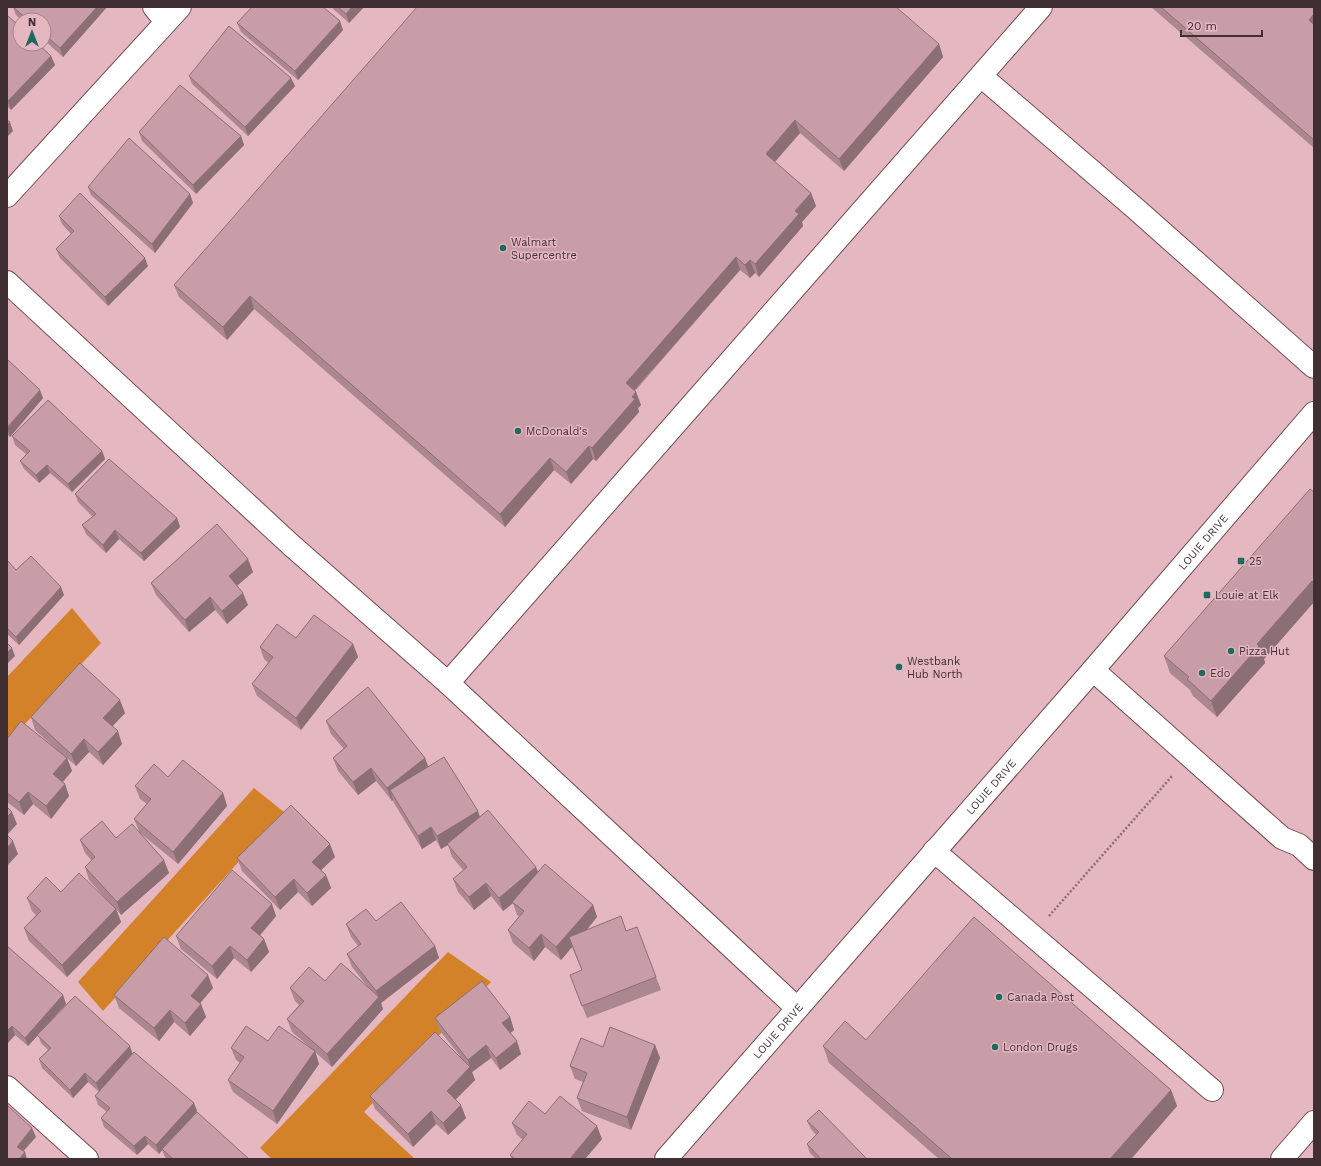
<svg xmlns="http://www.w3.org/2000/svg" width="1321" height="1166" font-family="'Work Sans',sans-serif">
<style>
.green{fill:#d38229}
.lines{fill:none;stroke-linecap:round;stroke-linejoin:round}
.minor-casing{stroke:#724c55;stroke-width:24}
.highway-casing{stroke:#724c55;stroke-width:24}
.path{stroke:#8b6d74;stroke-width:2.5;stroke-dasharray:2 2;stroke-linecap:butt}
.minor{stroke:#fff;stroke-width:22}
.highway{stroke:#fff;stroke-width:22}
.wall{fill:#ac8790}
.shaded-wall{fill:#8c6e75}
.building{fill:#c89da7;stroke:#8c6e75}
.poi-dot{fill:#20695f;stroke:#e4b7c1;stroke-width:1.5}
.labels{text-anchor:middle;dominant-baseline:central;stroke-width:3;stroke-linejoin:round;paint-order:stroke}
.poi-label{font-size:11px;fill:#402f33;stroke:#e4b7c1;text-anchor:start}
.street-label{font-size:11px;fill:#402f33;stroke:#e4b7c1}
</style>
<rect width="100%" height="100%" fill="#e4b7c1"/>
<g class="green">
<polygon points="72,608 101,643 7,743 7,677"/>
<polygon points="254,788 284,812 103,1011 78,982"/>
<polygon points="448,952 491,982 364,1112 415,1159 272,1159 260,1148"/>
</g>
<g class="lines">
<defs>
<g id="minor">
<polyline points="154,7 166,22"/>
<polyline points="981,76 1136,209 1314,367"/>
<polyline points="7,196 180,7"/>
<polyline points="7,282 290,544 448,683 797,1008"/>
<polyline points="1093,670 1282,838 1299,845 1314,859"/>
<polyline points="448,683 1041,7"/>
<polyline points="934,851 1212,1090"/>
<polyline points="7,1087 87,1159"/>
<path id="s1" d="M666,1159L1093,670L1314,413"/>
</g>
<polyline id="highway" points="1282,1159 1314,1122"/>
</defs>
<use href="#minor" class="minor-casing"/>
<use href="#highway" class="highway-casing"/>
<polyline class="path" points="1049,916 1173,775"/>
<use href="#minor" class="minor"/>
<use href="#highway" class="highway"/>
</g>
<g class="wall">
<polygon points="13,7 107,7 63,57 44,40 44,20 21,20 16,15"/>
<polygon points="331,7 364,7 349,23"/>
<polygon points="1151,7 1314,7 1314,148"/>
<polygon points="7,15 51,56 55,65 11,110 7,106"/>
<polygon points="237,23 343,30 298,80 241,32"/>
<polygon points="939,44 943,57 844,171 800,133 775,162 811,193 816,206 802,222 803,226 759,277 755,273 750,278 740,270 635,391 636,392 641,405 638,408 639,412 596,461 593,459 571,484 554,470 505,527 254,309 227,340 179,297 174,285"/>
<polygon points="189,76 295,86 248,136 192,84"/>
<polygon points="139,132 241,136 244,145 196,194 142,141"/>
<polygon points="88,187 190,194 193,203 155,253 91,195"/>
<polygon points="59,216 148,266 108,306 60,258 56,249 71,234 62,224"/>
<polygon points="7,359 43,398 10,437 7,434"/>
<polygon points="12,436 102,451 105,459 72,492 50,473 39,483 24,469 20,461 26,454 15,445"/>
<polygon points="1314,492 1314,602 1264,659 1265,663 1217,717 1193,696 1190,690 1170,673 1164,656"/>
<polygon points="75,494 177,518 180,527 144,561 119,539 106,553 86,534 82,525 93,517 78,502"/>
<polygon points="7,560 16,570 64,595 19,645 7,634"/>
<polygon points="253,572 237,586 248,605 227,624 215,610 189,632 156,595 151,583"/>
<polygon points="296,638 353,644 358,657 301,730 257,696 252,684 268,663 264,659 260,647"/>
<polygon points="125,713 112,726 122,744 103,765 89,752 76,766 67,758 72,771 63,782 65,784 69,796 51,819 33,804 24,815 7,802 7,739 65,757 35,730 31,717"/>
<polygon points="326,721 425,758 428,767 538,872 593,905 597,917 587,929 626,931 656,977 661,990 587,1018 570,975 582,971 572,947 561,960 545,947 534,961 513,943 508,930 519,916 517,915 513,903 503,911 491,896 474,910 458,892 453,879 464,871 452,857 448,845 441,849 436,840 422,849 394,803 393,800 392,801 376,781 358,795 338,771 333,758 344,749 331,734"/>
<polygon points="168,777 223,793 227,806 178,864 139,832 169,873 121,915 116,909 121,922 67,977 29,941 24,928 36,915 32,911 27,898 61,892 114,908 89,880 85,867 92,861 85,853 80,840 116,838 139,831 134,819 147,804 140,799 135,786"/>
<polygon points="335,857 321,870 326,875 331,888 312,906 298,892 280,910 242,871 237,858"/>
<polygon points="276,916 260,935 264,939 269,952 251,972 234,958 217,979 181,949 176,936"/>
<polygon points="376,921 435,946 439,958 381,1003 383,1009 332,1067 315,1052 319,1064 277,1124 233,1092 228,1080 240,1063 236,1060 231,1048 268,1041 312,1049 292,1032 287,1019 299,1005 295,1001 290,988 325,981 367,986 352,967 347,954 358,946 351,937 346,924"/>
<polygon points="7,946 63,995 66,1004 51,1020 133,1054 194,1103 197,1111 196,1113 249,1159 167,1159 165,1157 162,1150 159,1154 148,1144 137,1155 104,1127 101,1118 107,1112 98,1105 95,1096 99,1092 88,1082 73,1098 42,1068 39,1059 48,1050 41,1043 38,1035 28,1046 15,1035 7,1044"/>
<polygon points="213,988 200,1003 206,1017 190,1036 174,1022 159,1041 119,1008 114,995"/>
<polygon points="510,1017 514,1030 510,1033 521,1054 500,1070 491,1058 472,1072 475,1080 456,1099 466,1118 448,1135 436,1124 413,1147 375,1109 370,1096 460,1056 440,1031 435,1018"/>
<polygon points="866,1040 1171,1090 1177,1106 1131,1159 939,1159 829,1063 823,1046"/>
<polygon points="655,1045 660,1058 631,1130 582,1111 577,1098 583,1082 575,1079 570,1066 603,1047"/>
<polygon points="545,1114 602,1139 585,1159 512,1159 510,1155 523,1140 517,1135 512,1123"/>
<polygon points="807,1121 867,1159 816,1159 810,1153 807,1144 816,1135 811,1129"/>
</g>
<g class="shaded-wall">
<polygon points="97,7 107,7 63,57 60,48"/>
<polygon points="352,7 364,7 349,23 346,14"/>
<polygon points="1314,14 1314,32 1309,20"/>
<polygon points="340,21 343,30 298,80 295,71"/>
<polygon points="939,44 943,57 844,171 839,159"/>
<polygon points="51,56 55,65 11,110 8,101"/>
<polygon points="291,78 295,86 248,136 245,127"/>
<polygon points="795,120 800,133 770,167 766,154"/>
<polygon points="10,122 13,131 7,137 7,125"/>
<polygon points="241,136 244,145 196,194 193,185"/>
<polygon points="811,193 816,206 802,222 803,226 759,277 755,264 795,211"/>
<polygon points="190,194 193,203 155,253 152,244"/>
<polygon points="736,257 740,270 630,395 626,383"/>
<polygon points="145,258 148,266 108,306 105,297"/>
<polygon points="750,260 755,273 750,278 745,265"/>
<polygon points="250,296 254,309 227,340 223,327"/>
<polygon points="40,390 43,398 10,437 7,428"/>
<polygon points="636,392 641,405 638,408 639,412 596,461 592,448"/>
<polygon points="589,446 593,459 571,484 566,472"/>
<polygon points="102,451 105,459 72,492 68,484"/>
<polygon points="550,458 554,470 505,527 500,514"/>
<polygon points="47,465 50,473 39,483 36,475"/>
<polygon points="177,518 180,527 144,561 141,553"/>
<polygon points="115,530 119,539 106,553 103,545"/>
<polygon points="248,559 253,572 233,589 229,576"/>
<polygon points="1312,581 1314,587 1314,602 1264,659 1265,663 1217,717 1211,701 1257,644"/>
<polygon points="61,587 64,595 19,645 16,637"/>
<polygon points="243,593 248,605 227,624 222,611"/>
<polygon points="210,597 215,610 189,632 185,620"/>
<polygon points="353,644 358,657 301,730 296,718"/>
<polygon points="12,648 15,656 7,664 7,653"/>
<polygon points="120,700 125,713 108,731 103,718"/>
<polygon points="118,731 122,744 103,765 98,752"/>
<polygon points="84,739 89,752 76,766 71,754"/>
<polygon points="67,758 72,771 58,787 53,774"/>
<polygon points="425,758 430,771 390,790 393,800 392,801 387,788"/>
<polygon points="371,768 376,781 358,795 353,782"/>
<polygon points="65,784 69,796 51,819 46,806"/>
<polygon points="28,792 33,804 24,815 19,802"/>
<polygon points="223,793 227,806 178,864 173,852"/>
<polygon points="478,811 482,824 441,849 437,836"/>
<polygon points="12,812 17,824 7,835 7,817"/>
<polygon points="431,827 436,840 422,849 418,836"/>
<polygon points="13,841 18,854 7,866 7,848"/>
<polygon points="330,844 335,857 317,874 312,862"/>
<polygon points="164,860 169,873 121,915 117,902"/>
<polygon points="536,867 541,879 512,902 513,903 503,911 499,898"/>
<polygon points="326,875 331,888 312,906 307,893"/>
<polygon points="294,879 298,892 280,910 275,897"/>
<polygon points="486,883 491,896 474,910 469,897"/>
<polygon points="272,904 276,916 256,940 251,928"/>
<polygon points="593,905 597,917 573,947 569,937 572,947 561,960 556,947"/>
<polygon points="116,909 121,922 67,977 62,965"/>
<polygon points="541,934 545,947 534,961 529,948"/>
<polygon points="264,939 269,952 251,972 247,960"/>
<polygon points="230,946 234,958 217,979 212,966"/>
<polygon points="435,946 439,958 381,1003 383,1009 332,1067 327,1054 378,997 376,991"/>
<polygon points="208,975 213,988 196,1008 191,996"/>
<polygon points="63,995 66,1004 28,1046 25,1038"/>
<polygon points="201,1004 206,1017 190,1036 185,1023"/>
<polygon points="170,1010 174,1022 159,1041 154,1028"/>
<polygon points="510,1017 514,1030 507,1036 502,1023"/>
<polygon points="12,1026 15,1035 7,1044 7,1031"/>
<polygon points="517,1041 521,1054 500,1070 496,1058"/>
<polygon points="486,1045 491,1058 472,1072 475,1080 452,1103 447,1091 470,1067 468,1060"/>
<polygon points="655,1045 660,1058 631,1130 627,1117"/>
<polygon points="130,1046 133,1055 100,1092 96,1083"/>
<polygon points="315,1051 319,1064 277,1124 273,1111"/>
<polygon points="85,1073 88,1082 73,1098 70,1090"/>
<polygon points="1171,1090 1177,1106 1131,1159 1110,1159"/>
<polygon points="194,1103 197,1111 163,1150 162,1149 162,1150 159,1154 156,1145"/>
<polygon points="461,1105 466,1118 448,1135 443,1123"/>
<polygon points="431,1111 436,1124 413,1147 408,1134"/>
<polygon points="597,1126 602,1139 585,1159 570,1159"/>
<polygon points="32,1128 36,1137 20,1155 17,1147"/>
<polygon points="145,1136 148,1144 137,1155 134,1146"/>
<polygon points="25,1152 27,1159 19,1159"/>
</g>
<g class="building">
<polygon points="13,7 97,7 60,48 44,34 44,20 28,20"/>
<polygon points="252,7 323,7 340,21 295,71 237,23"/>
<polygon points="338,7 352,7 346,14"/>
<polygon points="417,7 896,7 939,44 839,159 795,120 766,154 811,193 795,211 799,214 755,264 750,260 745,265 736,257 626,383 636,392 632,397 635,399 592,448 589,446 566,472 550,458 500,514 250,296 223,327 174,285"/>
<polygon points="1161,7 1314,7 1314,14 1309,20 1314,25 1314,140"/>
<polygon points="7,15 20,27 20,44 38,44 51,56 8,101 7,100"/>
<polygon points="229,26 291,78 245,127 189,76"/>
<polygon points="180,85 241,136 193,185 139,132"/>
<polygon points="7,120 10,122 7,125"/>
<polygon points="129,138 190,194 152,244 88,187"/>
<polygon points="80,193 145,258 105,297 56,249 74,231 59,216"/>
<polygon points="7,359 40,390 7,428"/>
<polygon points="48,400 102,451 68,484 47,465 36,475 20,461 30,451 12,436"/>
<polygon points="109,459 177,518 141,553 115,530 103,545 82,525 96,514 75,494"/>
<polygon points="1310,489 1314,492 1314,583 1312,581 1257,644 1259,646 1211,701 1187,679 1189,677 1164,656"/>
<polygon points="217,524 248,559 229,576 243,593 222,611 210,597 185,620 151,583"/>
<polygon points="31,556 61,587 16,637 7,628 7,560 16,570"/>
<polygon points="314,615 353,644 296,718 252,684 273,657 260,647 277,624 296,638"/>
<polygon points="7,643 12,648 7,653"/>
<polygon points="80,663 120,700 103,718 118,731 98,752 84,739 71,754 31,717"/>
<polygon points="368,687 425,758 387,788 371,768 353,782 333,758 347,746 326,721"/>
<polygon points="21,721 67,758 53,774 65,784 46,806 28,792 19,802 7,793 7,739"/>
<polygon points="444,757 478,811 437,836 431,827 418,836 390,790"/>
<polygon points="183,760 223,793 173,852 134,819 151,799 135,786 154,764 168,777"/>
<polygon points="291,805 330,844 312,862 326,875 307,893 294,879 275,897 237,858"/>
<polygon points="7,807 12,812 7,817"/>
<polygon points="488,810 536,867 499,898 486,883 469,897 453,879 467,867 447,844"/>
<polygon points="102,821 116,838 132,824 164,860 117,902 85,867 95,857 80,840"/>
<polygon points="7,835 13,841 7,848"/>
<polygon points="545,864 593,905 556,947 541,934 529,948 508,930 524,911 512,902"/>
<polygon points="232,870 272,904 251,928 264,939 247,960 230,946 212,966 176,936"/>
<polygon points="79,873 116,909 62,965 24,928 41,911 27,898 46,877 61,892"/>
<polygon points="401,902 435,946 376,991 347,954 361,944 346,924 366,909 376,921"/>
<polygon points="621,916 626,931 637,927 656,977 582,1006 570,975 582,970 569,937"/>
<polygon points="974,917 1171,1090 1110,1159 952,1159 823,1046 845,1021 866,1040"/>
<polygon points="164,937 208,975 191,996 201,1004 185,1023 170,1010 154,1028 114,995"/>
<polygon points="7,946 63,995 25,1038 12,1026 7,1031"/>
<polygon points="341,963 379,997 327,1054 287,1019 304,1001 290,988 309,967 325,981"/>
<polygon points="482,981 510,1017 502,1023 517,1041 496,1058 486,1045 468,1060 435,1018"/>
<polygon points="75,996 130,1046 96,1083 85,1073 70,1090 39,1059 51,1048 37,1035"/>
<polygon points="246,1026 268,1041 279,1026 315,1051 273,1111 228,1080 244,1057 231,1048"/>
<polygon points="610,1027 655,1045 627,1117 577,1098 587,1073 570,1066 581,1038 603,1047"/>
<polygon points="435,1032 470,1067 447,1091 461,1105 443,1123 431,1111 408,1134 370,1096"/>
<polygon points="134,1052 194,1103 156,1145 145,1136 134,1146 101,1118 110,1108 95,1096"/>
<polygon points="560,1096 597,1126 570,1159 515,1159 510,1155 527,1134 512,1123 529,1101 545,1114"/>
<polygon points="7,1105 32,1128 17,1147 25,1152 19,1159 7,1159"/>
<polygon points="819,1110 867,1159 821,1159 807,1144 819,1132 807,1121"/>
<polygon points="197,1112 249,1159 173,1159 162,1149"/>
</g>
<g class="poi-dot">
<circle cx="503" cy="248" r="4"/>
<circle cx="518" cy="431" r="4"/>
<rect x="1237" y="557" width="8" height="8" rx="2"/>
<rect x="1203" y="591" width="8" height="8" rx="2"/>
<circle cx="1231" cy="651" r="4"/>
<circle cx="899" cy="667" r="4"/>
<circle cx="1202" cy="673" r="4"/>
<circle cx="999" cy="997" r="4"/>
<circle cx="995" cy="1047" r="4"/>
</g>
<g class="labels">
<g class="poi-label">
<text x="511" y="242">Walmart<tspan x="511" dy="13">Supercentre</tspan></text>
<text x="526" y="431">McDonald's</text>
<text x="1249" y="561">25</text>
<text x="1215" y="595">Louie at Elk</text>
<text x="1239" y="651">Pizza Hut</text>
<text x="907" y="661">Westbank<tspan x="907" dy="13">Hub North</tspan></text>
<text x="1210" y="673">Edo</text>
<text x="1007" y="997">Canada Post</text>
<text x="1003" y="1047">London Drugs</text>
</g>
<g class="street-label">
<text stroke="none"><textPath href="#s1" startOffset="818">LOUIE DRIVE</textPath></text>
<text stroke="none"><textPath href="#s1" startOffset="494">LOUIE DRIVE</textPath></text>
<text stroke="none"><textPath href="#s1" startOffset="170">LOUIE DRIVE</textPath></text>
</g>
</g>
<rect width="1321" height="1166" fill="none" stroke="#402f33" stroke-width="16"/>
<g transform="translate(32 32)"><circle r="19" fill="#e4b7c1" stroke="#a28188"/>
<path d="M0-3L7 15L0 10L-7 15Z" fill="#20695f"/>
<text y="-6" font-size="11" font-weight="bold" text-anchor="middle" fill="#402f33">N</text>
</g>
<path d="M1181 30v6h81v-6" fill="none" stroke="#402f33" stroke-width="2"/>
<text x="1187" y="30" font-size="12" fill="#402f33" stroke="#e4b7c1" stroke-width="3" paint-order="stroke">20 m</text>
</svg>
